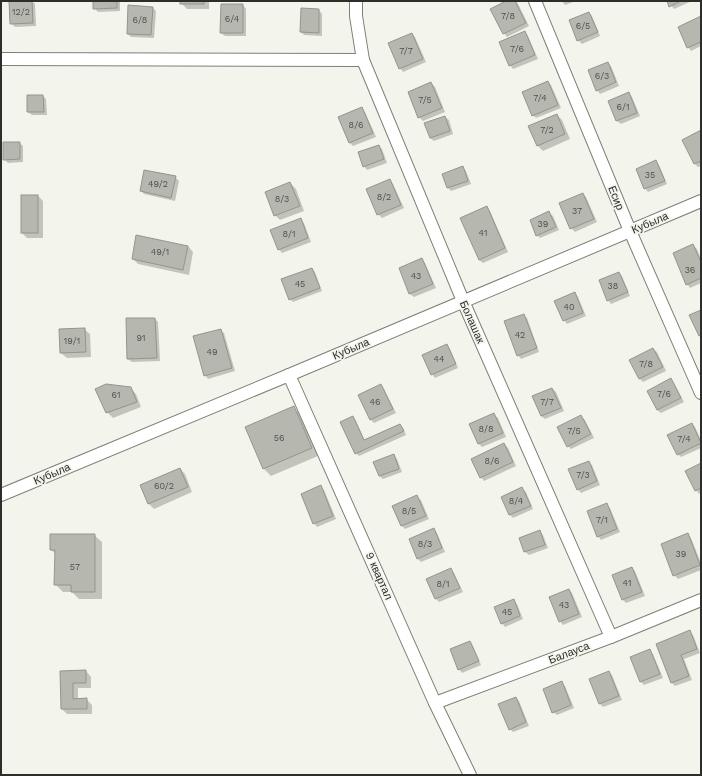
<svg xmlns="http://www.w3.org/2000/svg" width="702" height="776" font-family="'Work Sans',sans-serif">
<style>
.shadow{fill:#0003}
.building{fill:#b6b8b0;stroke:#94968e}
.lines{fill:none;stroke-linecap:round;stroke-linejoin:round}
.street-casing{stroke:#7e7f78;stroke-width:14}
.street{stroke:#fff;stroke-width:12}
.labels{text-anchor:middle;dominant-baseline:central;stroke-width:3.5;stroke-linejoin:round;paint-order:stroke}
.number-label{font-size:9px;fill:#4f504c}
.street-label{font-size:11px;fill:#2d2e2b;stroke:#f3f5ec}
</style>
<rect width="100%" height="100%" fill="#f3f5ec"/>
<g class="shadow">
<polygon points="32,1 35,4 36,26 15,27 11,23"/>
<polygon points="94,1 120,1 120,11 98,12 94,8"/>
<polygon points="181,1 209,1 209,9 187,9 181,3"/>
<polygon points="509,1 517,2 529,26 507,37 504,33"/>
<polygon points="562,1 576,1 565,5"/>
<polygon points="668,1 692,1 674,9"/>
<polygon points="243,5 246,9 246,36 225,36 221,33"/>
<polygon points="152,7 156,11 154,38 131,37 128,34"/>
<polygon points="319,10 322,14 322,36 304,35 301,32"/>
<polygon points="589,13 592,16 600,36 582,44 578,40"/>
<polygon points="701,18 701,46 691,51 688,47"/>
<polygon points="525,32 528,36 538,59 513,69 510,65"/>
<polygon points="412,34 415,37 426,62 403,72 400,68"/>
<polygon points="608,63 611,66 619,86 600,94 597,90"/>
<polygon points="548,82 551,85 561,108 536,118 533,115"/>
<polygon points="431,83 435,87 445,112 423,121 419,117"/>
<polygon points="628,93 632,97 640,116 621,124 617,121 609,101"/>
<polygon points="43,96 46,99 47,115 32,115 28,112"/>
<polygon points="362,109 365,112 376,137 353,146 350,143 340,118"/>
<polygon points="557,115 562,120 570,139 543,151 537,145"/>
<polygon points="445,117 449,120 453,134 434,141 430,138"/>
<polygon points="701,131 701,166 698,167 695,164 683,140"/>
<polygon points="19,143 23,146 23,162 8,163 4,159"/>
<polygon points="379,146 382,149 387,163 367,170 364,166"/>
<polygon points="656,161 659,165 667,184 648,192 645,188"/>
<polygon points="463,167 466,171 471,184 451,191 448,188 443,174"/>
<polygon points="175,177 179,181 175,201 144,194 141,191"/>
<polygon points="390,180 393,184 404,208 382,218 378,214"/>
<polygon points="290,183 296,189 304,211 280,220 275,215"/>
<polygon points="583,194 586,197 597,222 575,232 571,228"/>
<polygon points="38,196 43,201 43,238 27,238 22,233"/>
<polygon points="487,208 490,211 508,252 483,263 479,260"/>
<polygon points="549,213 553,216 559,230 540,238 537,235"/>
<polygon points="300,219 304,223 311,242 282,253 279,249"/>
<polygon points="693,245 697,249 701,259 701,283 690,288 687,284"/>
<polygon points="188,246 193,252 189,275 138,264 133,259"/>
<polygon points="422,259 425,263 436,288 414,297 410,294 400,269"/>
<polygon points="312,269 315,272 322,291 293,302 290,299"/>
<polygon points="619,273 622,276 630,296 611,304 608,300"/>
<polygon points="575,293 578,297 586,316 567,324 564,320"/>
<polygon points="523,315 527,318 539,352 521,359 518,355"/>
<polygon points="155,319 158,322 160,361 132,362 128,359"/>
<polygon points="84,329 90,334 91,357 67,358 61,353 60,330"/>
<polygon points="220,330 224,333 235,371 208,379 205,375"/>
<polygon points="447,345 450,349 458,368 435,378 432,374"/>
<polygon points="653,349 657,352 666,371 643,382 640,379 630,360"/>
<polygon points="671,380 674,383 684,402 661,413 657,410"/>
<polygon points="380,385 384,389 396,413 374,423 371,420 359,396"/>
<polygon points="130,388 136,394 141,407 113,418 107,412"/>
<polygon points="552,389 556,392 564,411 545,419 541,416"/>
<polygon points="293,407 301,415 318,456 271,476 264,469 247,428"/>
<polygon points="494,415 498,418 506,437 482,447 479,444 471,425"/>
<polygon points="581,416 585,420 594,438 571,449 568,446"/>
<polygon points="353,417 356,421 365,441 400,425 403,428 406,435 359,456 356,453"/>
<polygon points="691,424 695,427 701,440 701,448 681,457 678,454"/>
<polygon points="504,444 508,448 516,466 484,481 481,477"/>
<polygon points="394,455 397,459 402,472 383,479 379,476"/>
<polygon points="589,462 592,465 600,485 581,493 578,489"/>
<polygon points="701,464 701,492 699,494 696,490"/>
<polygon points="180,469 185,474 192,492 154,509 148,503"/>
<polygon points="321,487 324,490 336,519 317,527 314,523"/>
<polygon points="522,488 526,492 533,509 513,518 510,515"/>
<polygon points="417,497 421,500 429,519 405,529 402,526 394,507"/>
<polygon points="607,505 610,508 620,532 601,540 598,536"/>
<polygon points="433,529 437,533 445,552 421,562 418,559 410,540"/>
<polygon points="540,531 543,535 548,548 529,555 525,552 520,538"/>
<polygon points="688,534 691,538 701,563 701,570 678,579 674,575"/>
<polygon points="94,535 102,542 102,599 79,599 72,592 63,592 55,584 56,554 51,550"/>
<polygon points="632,568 635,571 645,596 626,603 623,600"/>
<polygon points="451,570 454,573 463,592 439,602 436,599 428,580"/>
<polygon points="569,590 572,593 582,617 563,625 560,621"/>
<polygon points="513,601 517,604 523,619 505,627 502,623"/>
<polygon points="690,632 693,635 700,653 684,659 692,680 675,686 672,683 657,644"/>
<polygon points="470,642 473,646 481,665 462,673 459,669"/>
<polygon points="649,650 653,654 663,678 644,685 641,682 631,658"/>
<polygon points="86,671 91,677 91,688 78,688 78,700 86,699 92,705 92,714 67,714 62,709 61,672"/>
<polygon points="609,672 612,675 622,700 603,707 600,704 590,679"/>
<polygon points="562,683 565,686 574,708 557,715 553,712"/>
<polygon points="516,698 519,701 529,726 513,732 510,729"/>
</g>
<g class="building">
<polygon points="9,1 32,1 33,23 10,24"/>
<polygon points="93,1 117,1 117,8 93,9"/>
<rect x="180" y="1" width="24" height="3"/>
<polygon points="506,1 515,1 526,23 503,34 490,9"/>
<polygon points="667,1 681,1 669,7"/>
<polygon points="221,4 243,4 243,33 220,33"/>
<polygon points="128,5 153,7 151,35 127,34"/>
<polygon points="301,8 319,9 319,33 300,32"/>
<polygon points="589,12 598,32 577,41 569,20"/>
<polygon points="701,16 701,42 687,48 678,27"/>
<polygon points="525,31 535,55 509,66 499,42"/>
<polygon points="412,33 423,59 399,69 388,43"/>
<polygon points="608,62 616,82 596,91 588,70"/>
<polygon points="548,81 558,105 532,116 522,92"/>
<polygon points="431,82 442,108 418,118 408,92"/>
<polygon points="629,92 637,113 616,121 608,101"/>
<polygon points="27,95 43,95 44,112 27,112"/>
<polygon points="362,107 373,133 349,143 338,117"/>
<polygon points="557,114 565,134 537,146 528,126"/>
<polygon points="445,116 450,131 430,138 424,123"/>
<polygon points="701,130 701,161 694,164 682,140"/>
<polygon points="3,142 20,142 20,159 3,160"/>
<polygon points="379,145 384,159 363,167 358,152"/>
<polygon points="656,160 665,181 644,189 636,169"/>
<polygon points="463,166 468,181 447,188 442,174"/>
<polygon points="144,170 176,176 171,198 140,191"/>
<polygon points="390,179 401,205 377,215 366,189"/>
<polygon points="290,182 300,206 274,216 265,192"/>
<polygon points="583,193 594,219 570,229 559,203"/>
<rect x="21" y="195" width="17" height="38"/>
<polygon points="487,206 505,248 479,260 460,218"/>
<polygon points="549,211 556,227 536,236 530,220"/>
<polygon points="301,218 308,238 278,250 270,230"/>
<polygon points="136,235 188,246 183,270 132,259"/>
<polygon points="693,244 701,262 701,278 686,285 673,253"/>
<polygon points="422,258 433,284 409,294 399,268"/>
<polygon points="312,268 320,288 289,300 281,279"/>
<polygon points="619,272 628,292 607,301 599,280"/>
<polygon points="575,292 583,313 563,321 554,301"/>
<polygon points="701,310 701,335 699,336 689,315"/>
<polygon points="524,314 537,348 517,356 504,321"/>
<polygon points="126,318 155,318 157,358 127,359"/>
<polygon points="85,328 86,352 60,353 59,329"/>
<polygon points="221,329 232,368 204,376 193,336"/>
<polygon points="447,344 456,364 431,375 422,355"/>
<polygon points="653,348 663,367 639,379 629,360"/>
<polygon points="671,378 681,398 657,410 647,391"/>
<polygon points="106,384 131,387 137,402 106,413 95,389"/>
<polygon points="381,384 393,409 370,420 358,395"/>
<polygon points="552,388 561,408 541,416 532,396"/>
<polygon points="294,406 312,448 263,469 245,427"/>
<polygon points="494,413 503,433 478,444 469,424"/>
<polygon points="581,415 591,434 567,447 557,427"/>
<polygon points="353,416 364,440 400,424 404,431 355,454 340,422"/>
<polygon points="692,423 701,443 677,455 667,435"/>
<polygon points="504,443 513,462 480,478 471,459"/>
<polygon points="394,454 399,469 379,476 373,462"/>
<polygon points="589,461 597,481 577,490 568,469"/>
<polygon points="701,463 701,488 695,491 685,471"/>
<polygon points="180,468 188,487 148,504 140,485"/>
<polygon points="321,485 333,516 313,524 301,494"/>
<polygon points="522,487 531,506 509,515 501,497"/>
<polygon points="417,495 426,516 401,526 392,506"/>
<polygon points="607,503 617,529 597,537 587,511"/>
<polygon points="434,528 442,548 417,559 409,539"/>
<polygon points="540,530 545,545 524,552 519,538"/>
<polygon points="688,533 700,565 673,576 661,544"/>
<polygon points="50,534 95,534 95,592 71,592 71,585 54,585 55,550 50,550"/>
<polygon points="632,567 642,592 622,600 612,575"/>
<polygon points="451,568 460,588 435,599 426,579"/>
<polygon points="569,589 579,614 559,622 549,597"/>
<polygon points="514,599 520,616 501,624 494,607"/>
<polygon points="690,630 697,649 681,655 689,676 671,683 656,644"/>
<polygon points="470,641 479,661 458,670 450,649"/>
<polygon points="650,649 660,674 640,682 630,657"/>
<polygon points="86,670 86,683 73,683 73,699 87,698 87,709 61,709 60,671"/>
<polygon points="609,671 619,696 599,704 589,679"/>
<polygon points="562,681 571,705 552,713 543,689"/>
<polygon points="516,697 526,722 509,730 498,704"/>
</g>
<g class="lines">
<defs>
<g id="street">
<polyline points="356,1 356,16 363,60 463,301 611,637"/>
<polyline points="535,1 630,231 701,393"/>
<polyline points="1,59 363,60"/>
<polyline points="289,375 435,703 470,775"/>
<polyline points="1,495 289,375 701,201"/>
<polyline points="435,703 611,637 701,600"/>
</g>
</defs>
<use href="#street" class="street-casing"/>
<use href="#street" class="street"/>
</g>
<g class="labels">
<g class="number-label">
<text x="21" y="12">12/2</text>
<text x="508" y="16">7/8</text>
<text x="232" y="19">6/4</text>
<text x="140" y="20">6/8</text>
<text x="583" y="26">6/5</text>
<text x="517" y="49">7/6</text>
<text x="406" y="51">7/7</text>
<text x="602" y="76">6/3</text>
<text x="540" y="98">7/4</text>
<text x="425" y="100">7/5</text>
<text x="623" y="107">6/1</text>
<text x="356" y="125">8/6</text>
<text x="547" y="130">7/2</text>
<text x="650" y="175">35</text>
<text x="158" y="184">49/2</text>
<text x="384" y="197">8/2</text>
<text x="282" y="199">8/3</text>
<text x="577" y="211">37</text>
<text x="543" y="224">39</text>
<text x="483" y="233">41</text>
<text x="289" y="234">8/1</text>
<text x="160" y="252">49/1</text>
<text x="690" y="270">36</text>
<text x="416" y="276">43</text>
<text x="300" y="284">45</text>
<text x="613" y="286">38</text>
<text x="569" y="307">40</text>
<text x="520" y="335">42</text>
<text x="141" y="338">91</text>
<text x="72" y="341">19/1</text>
<text x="212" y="352">49</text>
<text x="439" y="359">44</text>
<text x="646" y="364">7/8</text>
<text x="664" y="394">7/6</text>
<text x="116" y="395">61</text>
<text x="375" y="402">46</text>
<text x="547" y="402">7/7</text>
<text x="486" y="429">8/8</text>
<text x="574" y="431">7/5</text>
<text x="279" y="438">56</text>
<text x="684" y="439">7/4</text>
<text x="492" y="461">8/6</text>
<text x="583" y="475">7/3</text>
<text x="164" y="486">60/2</text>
<text x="516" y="501">8/4</text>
<text x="409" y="511">8/5</text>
<text x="602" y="520">7/1</text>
<text x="425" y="544">8/3</text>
<text x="681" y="554">39</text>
<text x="75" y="567">57</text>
<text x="627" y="583">41</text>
<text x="443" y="584">8/1</text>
<text x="564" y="605">43</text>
<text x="507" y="612">45</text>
</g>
<g class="street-label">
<text transform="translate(616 198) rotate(68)">Есир</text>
<text transform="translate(650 223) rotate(-23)">Кубыла</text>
<text transform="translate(472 322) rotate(66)">Болашак</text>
<text transform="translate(351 349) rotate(-23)">Кубыла</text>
<text transform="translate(52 474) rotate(-23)">Кубыла</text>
<text transform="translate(379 576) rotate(66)">9 квартал</text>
<text transform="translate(569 653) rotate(-21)">Балауса</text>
</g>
</g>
<rect width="702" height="776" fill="none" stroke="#2d2e2b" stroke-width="4"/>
</svg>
